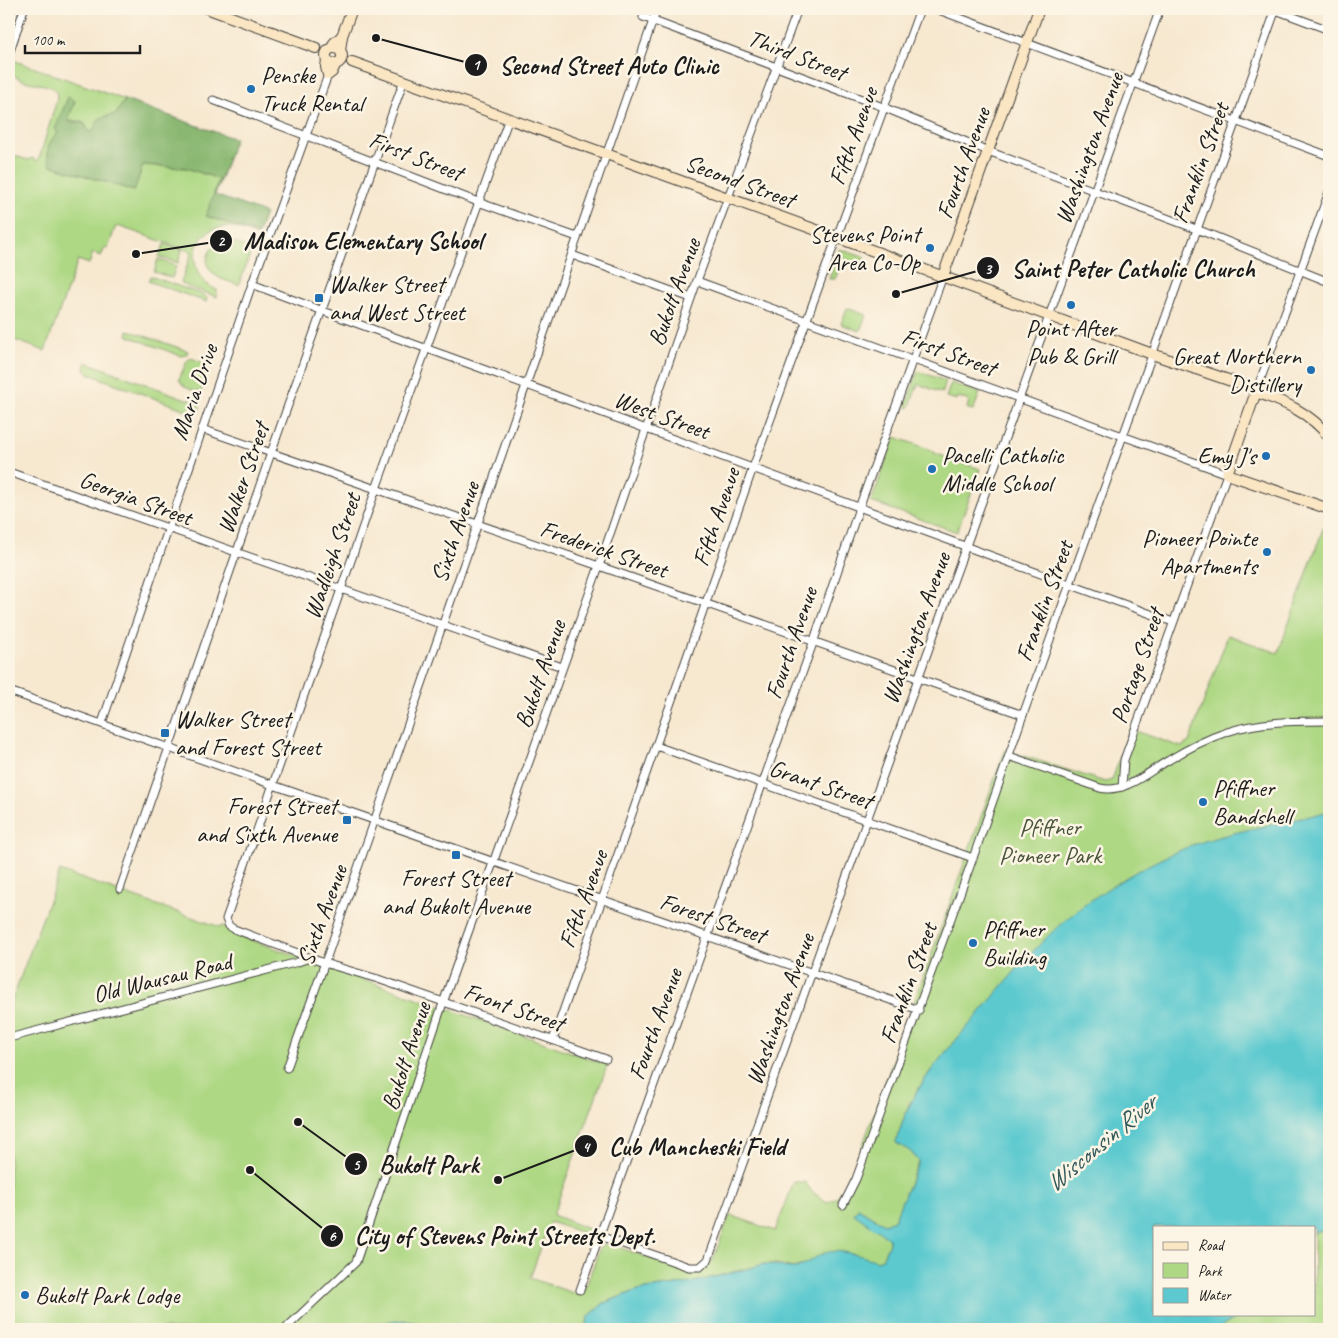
<svg xmlns="http://www.w3.org/2000/svg" width="1338" height="1338" font-family="Caveat,sans-serif">
<style>
.green{fill:#aed884;stroke:#657a50}
.forest{fill:#8ab872;stroke:#536a47}
.water{fill:#5bc9cf;stroke:#3c7276}
.lines{fill:none;stroke-linecap:round;stroke-linejoin:round}
.street-casing{stroke:#3d3b37;stroke-width:9}
.secondary-casing{stroke:#3d3b37;stroke-width:12}
.street{stroke:#fff;stroke-width:7}
.secondary{stroke:#fbe6c4;stroke-width:10}
.poi-dot{fill:#1f6fb2;stroke:#fcf5e5;stroke-width:2}
.labels{text-anchor:middle;dominant-baseline:central;stroke-width:5;stroke-linejoin:round;paint-order:stroke}
.street-label{font-size:24px;fill:#1c1c1c;stroke:#fcf5e5}
.poi-label{font-size:24px;fill:#1c1c1c;stroke:#fcf5e5;text-anchor:start}
.park-label{font-size:24px;fill:#48543b;stroke:#fcf5e5}
.water-label{font-size:25px;font-style:italic;fill:#32595b;stroke:#fcf5e5}
.leader{fill:none;stroke:#1c1c1c;stroke-width:2}
.callout-dot{fill:#1c1c1c;stroke:#fcf5e5;stroke-width:2}
.mark-label{font-size:15px;text-anchor:middle;font-weight:bold;fill:#fff}
.callout-label{font-size:25px;text-anchor:middle;font-weight:bold;fill:#1c1c1c;stroke:#fcf5e5;stroke-width:5;stroke-linejoin:round;paint-order:stroke}
</style>
<rect width="100%" height="100%" fill="#fcf5e5"/>
<filter id="ink" filterUnits="userSpaceOnUse"><feTurbulence type="fractalNoise" baseFrequency=".02" numOctaves="2"/><feDisplacementMap in="SourceGraphic" scale="10" xChannelSelector="R" yChannelSelector="G"/><feConvolveMatrix kernelMatrix="1 2 1 2 8 2 1 2 1" color-interpolation-filters="sRGB"/></filter>
<filter id="wash" filterUnits="userSpaceOnUse"><feTurbulence type="fractalNoise" baseFrequency=".0096" numOctaves="4" result="noise"/><feDisplacementMap in="SourceGraphic" scale="20" xChannelSelector="R" yChannelSelector="G"/><feGaussianBlur stdDeviation="1.12" result="paint"/><feColorMatrix in="noise" values="0 0 0 0 0 0 0 0 0 0 0 0 0 0 0 0 0 1.4 0 .05"/><feComposite in="paint" operator="in"/></filter>
<g filter="url(#wash)">
<rect width="100%" height="100%" fill="#f7e8d0"/>
<g class="green">
<path d="M10,59L125,100L116,114L100,118L92,132L88,131L85,124L81,121H67L75,101L68,97L50,165L134,191L143,165L186,168L220,179L206,216L258,234L257,236C249,233 239,228 230,227C192,223 181,275 217,290V297L184,285L181,282L192,252L118,226L115,228L108,249L105,248L101,256L93,253L89,264L78,260L45,351L9,338V154L28,160L33,158L37,161L40,156L57,99L56,90C42,80 20,87 9,69Z"/>
<path d="M227,240L252,249L239,285C231,282 221,280 214,274C199,262 211,242 227,240Z"/>
<polygon points="164,244 182,250 178,263 159,257"/>
<polygon points="839,249 864,257 864,261 859,265 843,259 835,279 829,279"/>
<polygon points="158,259 176,266 172,278 154,272"/>
<polygon points="150,276 204,295 207,298 206,302 148,281"/>
<polygon points="847,308 866,315 860,331 841,324"/>
<polygon points="128,330 188,351 186,355 181,356 128,336 127,335"/>
<path d="M191,358L207,364L201,392C192,391 183,388 179,379L187,361Z"/>
<polygon points="86,362 186,399 194,400 200,406 199,412 194,413 89,374 85,370"/>
<polygon points="918,371 946,381 942,393 918,384 909,408 905,407"/>
<polygon points="951,383 980,393 973,411 967,408 969,401 958,397 957,400 946,397"/>
<polygon points="895,437 934,451 934,453 980,469 957,532 871,502"/>
<polygon points="1328,515 1329,811 1306,818 1245,831 1195,845 1139,870 1076,912 948,1049 929,1073 909,1104 896,1142 910,1151 919,1160 894,1221 884,1224 858,1208 889,1239 889,1243 882,1259 878,1261 843,1253 793,1268 777,1264 765,1264 691,1283 638,1290 604,1303 588,1317 586,1329 441,1329 404,1320 386,1322 368,1329 9,1329 9,1008 60,871 220,927 224,926 237,935 599,1062 604,1062 607,1058 610,1058 553,1215 596,1232 595,1237 550,1222 530,1278 573,1293 576,1290 584,1292 600,1247 604,1244 610,1244 686,1271 701,1270 706,1268 712,1262 730,1215 775,1231 794,1182 805,1182 812,1192 827,1202 836,1198 849,1183 1005,750 1105,782 1112,780 1130,729 1181,747 1189,742 1228,635 1278,653"/>
<polygon points="1329,1229 1329,1329 1218,1329 1242,1314 1314,1314 1314,1232"/>
</g>
<path class="forest" d="M68,97L75,101L68,121C79,124 82,118 88,131L92,132L100,118L116,114L125,100L235,139L215,195L265,213L258,234L206,216L219,179L186,168L143,165L134,191L50,165C46,153 47,142 58,133L55,129Z"/>
<g class="water">
<path d="M1329,811V1229L1314,1232V1227H1154V1314H1242L1218,1329H586L588,1317L604,1303L638,1290L691,1283L765,1264C775,1264 783,1268 792,1268C803,1269 815,1255 828,1252C843,1249 863,1257 878,1261L882,1259L889,1243V1239L854,1214L858,1208L884,1224L894,1220L919,1161L910,1151L896,1143C897,1135 901,1128 903,1121C917,1083 943,1055 969,1025C995,996 1019,964 1047,937C1085,899 1143,864 1193,845C1237,829 1285,824 1329,811Z"/>
<polygon points="396,1320 413,1322 441,1329 368,1329 386,1322"/>
</g>
</g>
<g filter="url(#ink)">
<g class="lines">
<defs>
<g id="street">
<polyline points="936,9 1329,156"/>
<polyline points="1273,9 1329,30"/>
<polyline points="643,17 883,107 988,151 1204,232 1329,282"/>
<polyline points="9,54 24,9"/>
<polyline points="213,100 478,202 577,237"/>
<polyline points="509,118 376,489 226,919 229,926 234,929 324,963 378,979 606,1059"/>
<polyline points="572,255 691,298"/>
<polyline points="697,281 1227,474 1124,760 1122,787"/>
<path d="M252,284C354,324 458,359 562,398C765,473 969,548 1173,622"/>
<polyline points="1256,392 1329,192"/>
<polyline points="202,429 599,566 1023,715"/>
<polyline points="9,472 562,667"/>
<polyline points="9,691 273,785 919,1010"/>
<polyline points="102,723 252,284 328,75"/>
<polyline points="656,746 973,858"/>
<path d="M1009,756L1100,788C1125,794 1148,772 1169,760C1187,749 1206,739 1227,732C1259,721 1296,721 1329,721"/>
<polyline points="120,889 271,453 404,80"/>
<polyline points="9,1038 298,962 309,958"/>
<polyline points="553,1040 755,462 920,9"/>
<polyline points="287,1068 328,954 657,9"/>
<polyline points="843,1205 856,1179 973,858 1023,715 1276,9"/>
<polyline points="600,1236 689,1267 700,1267 708,1260 1160,9"/>
<polyline points="580,1290 812,646 859,508 943,276"/>
<polyline points="285,1329 356,1262 443,1003 599,566 697,281 798,9"/>
</g>
<g id="secondary">
<polyline points="209,9 316,48"/>
<polyline points="342,36 352,9"/>
<polyline points="332,48 334,43 342,36 340,51"/>
<circle cx="334" cy="56" r="8"/>
<polyline points="327,60 326,67 328,75 332,72 336,63"/>
<path d="M352,62L844,240L1152,354L1249,387L1256,392C1284,402 1311,413 1329,437"/>
<polyline points="943,276 1039,9"/>
<polyline points="1256,392 1227,474 1329,509"/>
</g>
</defs>
<use href="#street" class="street-casing"/>
<use href="#secondary" class="secondary-casing"/>
<use href="#street" class="street"/>
<use href="#secondary" class="secondary"/>
</g>
</g>
<g class="poi-dot">
<circle cx="251" cy="89" r="5"/>
<circle cx="930" cy="248" r="5"/>
<rect x="314" y="293" width="10" height="10" rx="2.5"/>
<circle cx="1071" cy="305" r="5"/>
<circle cx="1311" cy="370" r="5"/>
<circle cx="1266" cy="456" r="5"/>
<circle cx="932" cy="469" r="5"/>
<circle cx="1267" cy="552" r="5"/>
<rect x="160" y="728" width="10" height="10" rx="2.5"/>
<circle cx="1203" cy="802" r="5"/>
<rect x="342" y="815" width="10" height="10" rx="2.5"/>
<rect x="451" y="850" width="10" height="10" rx="2.5"/>
<circle cx="973" cy="943" r="5"/>
<circle cx="25" cy="1295" r="5"/>
</g>
<g class="labels">
<g class="street-label">
<text transform="translate(797 55) rotate(21)">Third Street</text>
<text transform="translate(853 136) rotate(-70)">Fifth Avenue</text>
<text transform="translate(1089 148) rotate(-70)">Washington Avenue</text>
<text transform="translate(416 156) rotate(21)">First Street</text>
<text transform="translate(963 163) rotate(-70)">Fourth Avenue</text>
<text transform="translate(1200 163) rotate(-70)">Franklin Street</text>
<text transform="translate(740 181) rotate(20)">Second Street</text>
<text transform="translate(674 292) rotate(-70)">Bukolt Avenue</text>
<text transform="translate(949 352) rotate(20)">First Street</text>
<text transform="translate(194 392) rotate(-71)">Maria Drive</text>
<text transform="translate(662 415) rotate(20)">West Street</text>
<text transform="translate(243 478) rotate(-71)">Walker Street</text>
<text transform="translate(136 498) rotate(20)">Georgia Street</text>
<text transform="translate(716 517) rotate(-71)">Fifth Avenue</text>
<text transform="translate(455 532) rotate(-71)">Sixth Avenue</text>
<text transform="translate(604 549) rotate(19)">Frederick Street</text>
<text transform="translate(332 556) rotate(-71)">Wadleigh Street</text>
<text transform="translate(1044 601) rotate(-70)">Franklin Street</text>
<text transform="translate(916 628) rotate(-70)">Washington Avenue</text>
<text transform="translate(791 643) rotate(-71)">Fourth Avenue</text>
<text transform="translate(1137 666) rotate(-71)">Portage Street</text>
<text transform="translate(540 674) rotate(-71)">Bukolt Avenue</text>
<text transform="translate(821 784) rotate(19)">Grant Street</text>
<text transform="translate(583 899) rotate(-70)">Fifth Avenue</text>
<text transform="translate(322 915) rotate(-70)">Sixth Avenue</text>
<text transform="translate(713 918) rotate(19)">Forest Street</text>
<text transform="translate(162 978) rotate(-14)">Old Wausau Road</text>
<text transform="translate(908 983) rotate(-70)">Franklin Street</text>
<text transform="translate(514 1007) rotate(19)">Front Street</text>
<text transform="translate(780 1009) rotate(-70)">Washington Avenue</text>
<text transform="translate(655 1024) rotate(-70)">Fourth Avenue</text>
<text transform="translate(406 1056) rotate(-72)">Bukolt Avenue</text>
</g>
<g class="poi-label">
<text x="261" y="75">Penske<tspan x="261" dy="28">Truck Rental</tspan></text>
<text x="920" y="234" text-anchor="end">Stevens Point<tspan x="920" dy="28">Area Co-Op</tspan></text>
<text x="329" y="284">Walker Street<tspan x="329" dy="28">and West Street</tspan></text>
<text x="1071" y="328" text-anchor="middle">Point After<tspan x="1071" dy="28">Pub &amp; Grill</tspan></text>
<text x="1301" y="356" text-anchor="end">Great Northern<tspan x="1301" dy="28">Distillery</tspan></text>
<text x="942" y="455">Pacelli Catholic<tspan x="942" dy="28">Middle School</tspan></text>
<text x="1256" y="456" text-anchor="end">Emy J's</text>
<text x="1257" y="538" text-anchor="end">Pioneer Pointe<tspan x="1257" dy="28">Apartments</tspan></text>
<text x="175" y="719">Walker Street<tspan x="175" dy="28">and Forest Street</tspan></text>
<text x="1213" y="788">Pfiffner<tspan x="1213" dy="28">Bandshell</tspan></text>
<text x="337" y="806" text-anchor="end">Forest Street<tspan x="337" dy="28">and Sixth Avenue</tspan></text>
<text x="456" y="878" text-anchor="middle">Forest Street<tspan x="456" dy="28">and Bukolt Avenue</tspan></text>
<text x="983" y="929">Pfiffner<tspan x="983" dy="28">Building</tspan></text>
<text x="35" y="1295">Bukolt Park Lodge</text>
</g>
<g class="park-label">
<text x="1050" y="827">Pfiffner<tspan x="1050" dy="28">Pioneer Park</tspan></text>
</g>
<g class="water-label">
<text transform="translate(1101 1143) rotate(-40)">Wisconsin River</text>
</g>
</g>
<path class="leader" d="M376 38L476 65M136 254L221 241M896 294L988 268M498 1180L586 1146M298 1122L356 1164M250 1170L332 1236"/>
<g class="callout-dot">
<circle cx="376" cy="38" r="5"/>
<circle cx="136" cy="254" r="5"/>
<circle cx="896" cy="294" r="5"/>
<circle cx="498" cy="1180" r="5"/>
<circle cx="298" cy="1122" r="5"/>
<circle cx="250" cy="1170" r="5"/>
<circle cx="476" cy="65" r="12"/>
<circle cx="221" cy="241" r="12"/>
<circle cx="988" cy="268" r="12"/>
<circle cx="586" cy="1146" r="12"/>
<circle cx="356" cy="1164" r="12"/>
<circle cx="332" cy="1236" r="12"/>
</g>
<g class="mark-label">
<text x="476" y="70">1</text>
<text x="221" y="246">2</text>
<text x="988" y="274">3</text>
<text x="586" y="1152">4</text>
<text x="356" y="1170">5</text>
<text x="332" y="1241">6</text>
</g>
<g class="callout-label">
<text x="609" y="74">Second Street Auto Clinic</text>
<text x="363" y="249">Madison Elementary School</text>
<text x="1133" y="277">Saint Peter Catholic Church</text>
<text x="697" y="1155">Cub Mancheski Field</text>
<text x="429" y="1173">Bukolt Park</text>
<text x="505" y="1244">City of Stevens Point Streets Dept.</text>
</g>
<rect width="1338" height="1338" fill="none" stroke="#fcf5e5" stroke-width="30"/>
<rect x="1153" y="1226" width="162" height="90" fill="#fcf5e5" stroke="#a29e95"/>
<rect x="1163" y="1242" width="25" height="8" fill="#fbe6c4" stroke="#a29e95"/>
<text x="1198" y="1250" font-size="15" fill="#1c1c1c">Road</text>
<rect x="1163" y="1263" width="25" height="15" fill="#aed884" stroke="#a29e95"/>
<text x="1198" y="1276" font-size="15" fill="#1c1c1c">Park</text>
<rect x="1163" y="1288" width="25" height="15" fill="#5bc9cf" stroke="#a29e95"/>
<text x="1198" y="1300" font-size="15" fill="#1c1c1c">Water</text>
<path d="M25 45v8h115v-8" fill="none" stroke="#1c1c1c" stroke-width="2.5"/>
<text x="32" y="45" font-size="15" fill="#1c1c1c" stroke="#fcf5e5" stroke-width="4" paint-order="stroke">100 m</text>
</svg>
